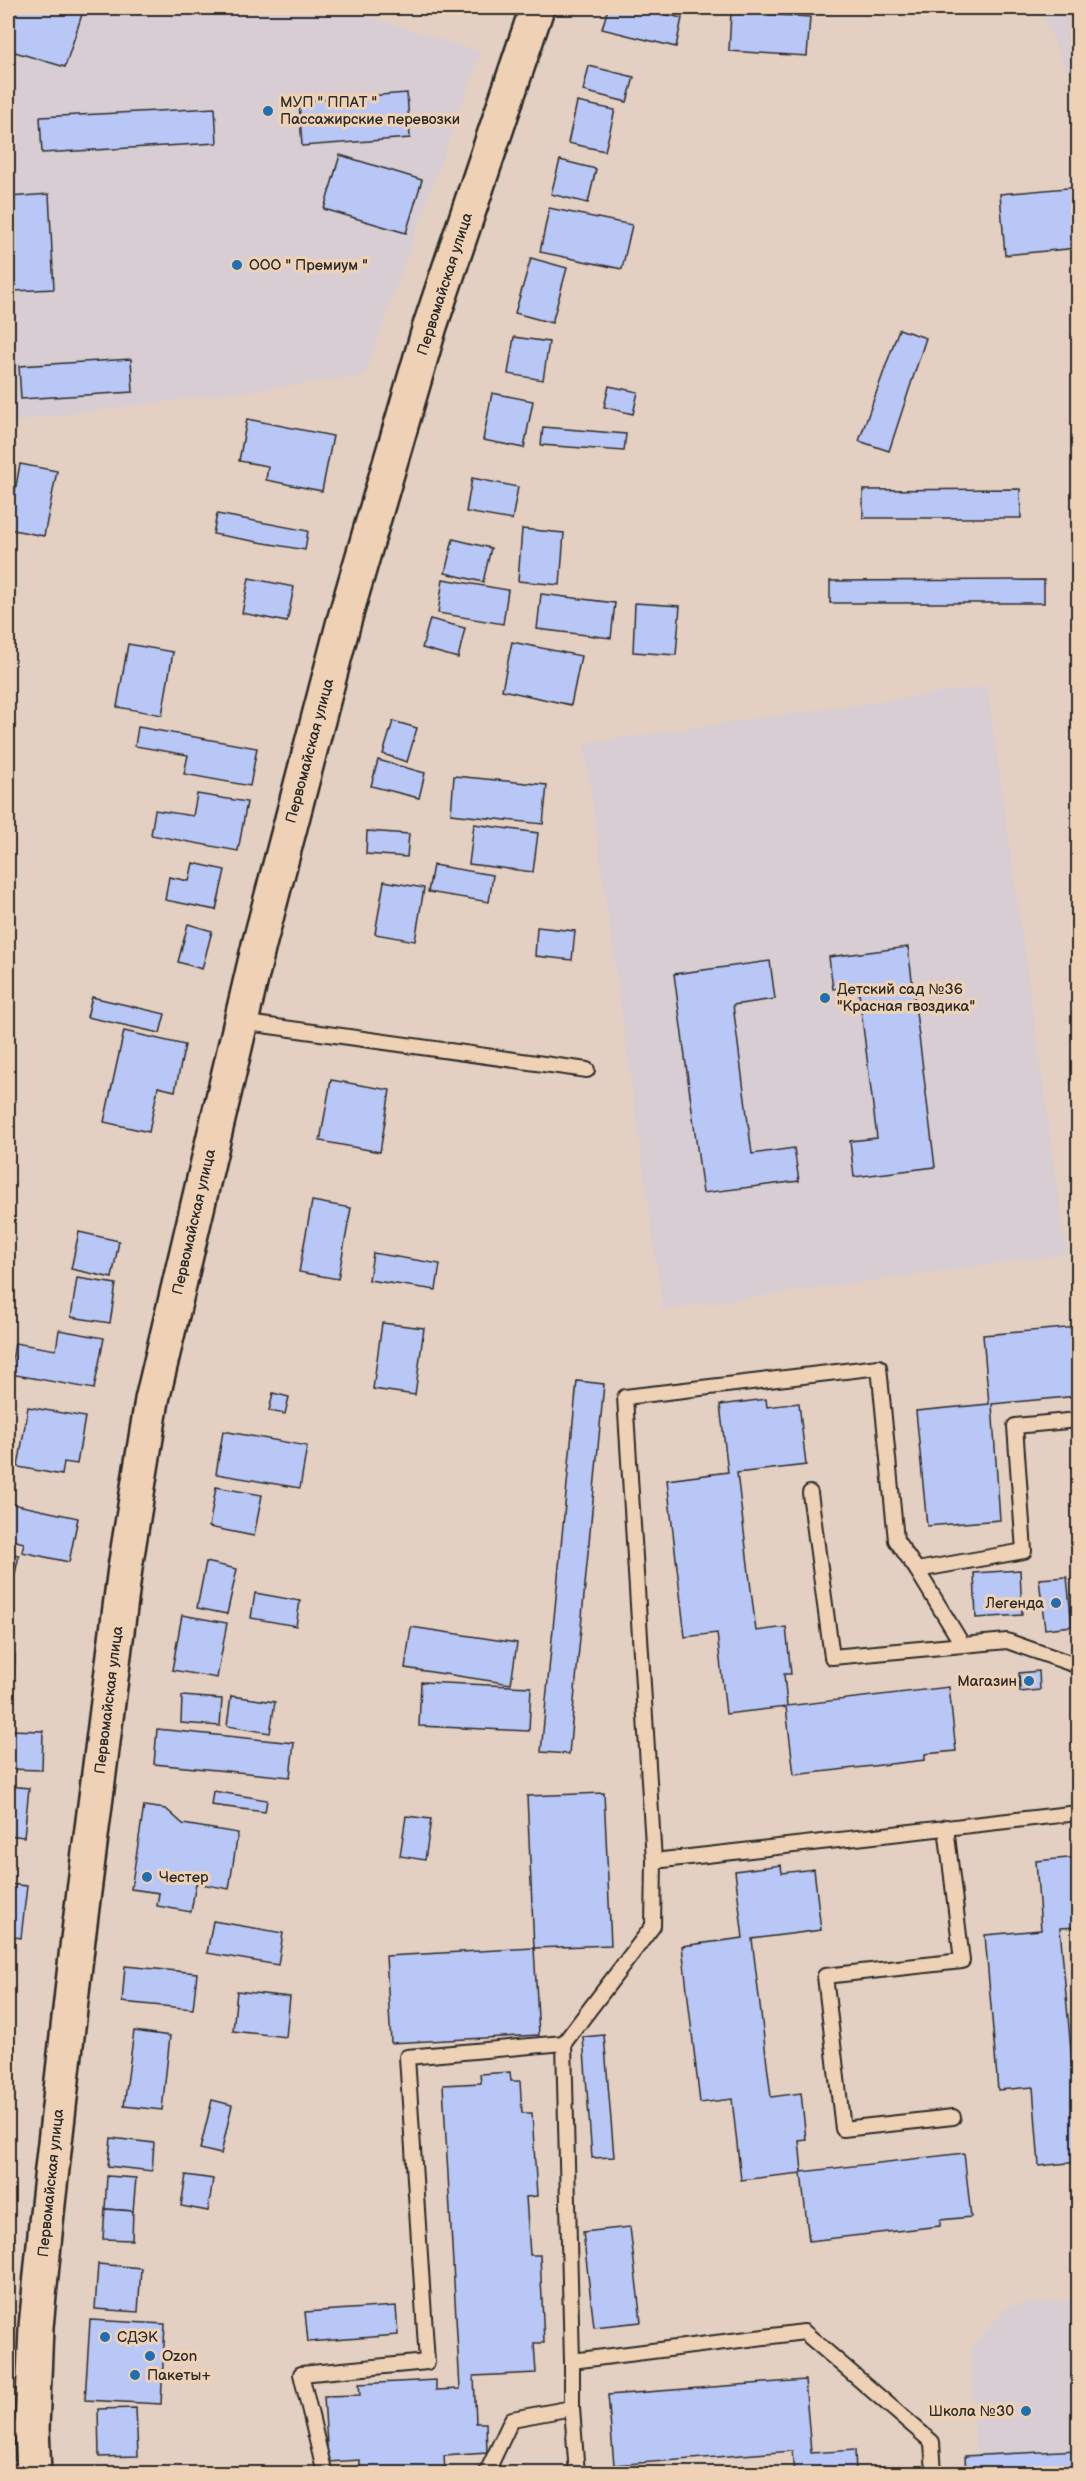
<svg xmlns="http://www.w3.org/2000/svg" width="1086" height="2481" font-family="'Balsamiq Sans',sans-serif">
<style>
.built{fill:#d7cdd2}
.building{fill:#b9c7f7;stroke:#2b2b2b;stroke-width:1.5}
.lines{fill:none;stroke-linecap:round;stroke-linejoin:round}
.service-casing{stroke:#2b2b2b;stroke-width:18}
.tertiary-casing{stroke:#2b2b2b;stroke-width:38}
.service{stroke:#efd2b5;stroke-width:14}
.tertiary{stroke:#efd2b5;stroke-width:33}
.poi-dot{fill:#1f6fb2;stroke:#efd2b5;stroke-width:2}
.labels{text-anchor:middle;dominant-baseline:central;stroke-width:6;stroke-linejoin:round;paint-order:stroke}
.poi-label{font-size:15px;fill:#2b2b2b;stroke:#efd2b5;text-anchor:start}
.street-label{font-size:15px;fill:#2b2b2b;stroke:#efd2b5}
</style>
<rect width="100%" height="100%" fill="#e4d0c2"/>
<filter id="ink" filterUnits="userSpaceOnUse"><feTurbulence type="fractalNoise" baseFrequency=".0167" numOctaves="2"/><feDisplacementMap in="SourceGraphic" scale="12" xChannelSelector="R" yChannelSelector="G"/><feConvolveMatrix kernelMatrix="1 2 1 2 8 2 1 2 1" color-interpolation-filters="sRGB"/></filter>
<g filter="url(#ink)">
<g class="built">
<polygon points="8,8 341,8 481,52 364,376 8,422"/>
<polygon points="1038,8 1078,8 1078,78 1071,79"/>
<polygon points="987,686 1067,1254 663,1310 584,743"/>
<polygon points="1078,2299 1078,2473 977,2473 970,2348 1010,2305"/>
</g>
<g class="building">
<polygon points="17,8 84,8 65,67 8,50 8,40"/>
<polygon points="445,8 462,8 460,12"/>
<polygon points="608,8 637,8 682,18 676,47 602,29"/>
<polygon points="731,12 810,17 807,56 729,51"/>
<polygon points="589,66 634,77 627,102 583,91"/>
<polygon points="407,93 410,138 302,146 299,101"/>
<polygon points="577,102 615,110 605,151 568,143"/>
<polygon points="215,108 217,143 42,153 40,117"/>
<polygon points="340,155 422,180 406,233 324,209"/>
<polygon points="560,160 596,169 588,203 551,194"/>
<polygon points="1078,187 1078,248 1005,255 1000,194"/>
<polygon points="49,194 54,289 15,291 9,197"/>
<polygon points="549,208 632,225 622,269 540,252"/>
<polygon points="531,258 567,268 552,323 515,313"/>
<polygon points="899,329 926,338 889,451 859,441"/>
<polygon points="514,337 549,342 543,380 508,374"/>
<polygon points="131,359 133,392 21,399 19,366"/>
<polygon points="609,386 638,392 633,414 604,407"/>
<polygon points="492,393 533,401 524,448 483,440"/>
<polygon points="247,419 333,436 322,491 266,480 268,466 239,461"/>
<polygon points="543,427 626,434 624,451 541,445"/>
<polygon points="20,464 57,471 44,536 8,529"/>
<polygon points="472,478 518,487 512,520 466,512"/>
<polygon points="1020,489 1021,518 863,518 863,490"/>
<polygon points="217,514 308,531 305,550 213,534"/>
<polygon points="522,529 564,533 560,585 518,581"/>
<polygon points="453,539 491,548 483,582 445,573"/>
<polygon points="249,578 294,587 287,622 242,613"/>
<polygon points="443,579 508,590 503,624 438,613"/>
<polygon points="1044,580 1044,603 830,603 830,581"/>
<polygon points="541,594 615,603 611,638 537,629"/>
<polygon points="635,603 680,606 676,655 633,652"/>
<polygon points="430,619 465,628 458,658 422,648"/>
<polygon points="512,642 581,656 571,705 502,690"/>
<polygon points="128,644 173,652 162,715 117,707"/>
<polygon points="393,721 417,728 407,762 383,754"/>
<polygon points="138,727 257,748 250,786 184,774 188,755 135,746"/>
<polygon points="378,760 425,773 419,798 371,786"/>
<polygon points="454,776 547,785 543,824 451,814"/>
<polygon points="197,794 247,802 238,851 151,835 155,810 193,816"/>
<polygon points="474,824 538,833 533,872 469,864"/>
<polygon points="367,831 409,834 407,857 366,854"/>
<polygon points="193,863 225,870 216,910 165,900 169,877 189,881"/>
<polygon points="433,865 493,875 489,902 428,892"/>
<polygon points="384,881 424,888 415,941 375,934"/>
<polygon points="188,924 212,931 202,969 178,962"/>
<polygon points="537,927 575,931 572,960 535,956"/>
<polygon points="908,947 935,1167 854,1177 850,1141 877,1138 858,986 833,989 829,957"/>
<polygon points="770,961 775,999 733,1005 752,1154 794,1148 799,1181 703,1193 674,974"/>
<polygon points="92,997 165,1014 160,1033 87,1017"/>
<polygon points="124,1031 185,1045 175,1091 158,1087 149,1132 104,1122"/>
<polygon points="331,1080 390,1090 380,1152 320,1141"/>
<polygon points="312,1201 351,1208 338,1279 299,1272"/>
<polygon points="79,1232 119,1241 112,1278 71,1269"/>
<polygon points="373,1253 440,1264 436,1290 369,1280"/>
<polygon points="77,1278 116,1284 110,1323 71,1317"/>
<polygon points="382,1323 424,1328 415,1395 373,1389"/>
<polygon points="1078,1327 1078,1396 992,1404 1000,1520 927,1526 916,1411 989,1404 983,1335"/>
<polygon points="59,1330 104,1338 94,1389 10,1374 15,1343 56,1350"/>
<polygon points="577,1381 604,1384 569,1754 541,1752"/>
<polygon points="273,1393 289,1397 285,1414 269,1411"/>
<polygon points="766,1399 767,1407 799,1403 806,1465 737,1473 756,1631 786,1627 791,1674 784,1674 787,1706 949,1687 956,1751 925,1754 925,1760 794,1775 786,1707 726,1714 717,1633 685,1637 667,1480 728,1472 720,1405"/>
<polygon points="28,1407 85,1417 77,1464 64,1462 62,1475 18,1467"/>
<polygon points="223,1431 307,1446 300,1488 216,1474"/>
<polygon points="216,1487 262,1495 254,1536 209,1527"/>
<polygon points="8,1503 78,1518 69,1562 22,1552 24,1543 8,1539"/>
<polygon points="8,1553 19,1555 12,1588 8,1587"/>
<polygon points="206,1562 237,1569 227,1614 197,1608"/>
<polygon points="1020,1570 1022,1615 976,1618 974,1573"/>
<polygon points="1067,1577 1072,1626 1045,1629 1039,1579"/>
<polygon points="255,1593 300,1601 296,1626 251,1618"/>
<polygon points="182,1615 227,1623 217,1678 172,1670"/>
<polygon points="411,1627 517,1643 511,1684 405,1668"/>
<polygon points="8,1655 15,1655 14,1676 8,1675"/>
<polygon points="1039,1671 1040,1690 1020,1692 1019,1673"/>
<polygon points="421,1682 531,1687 529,1731 419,1726"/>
<polygon points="182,1696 222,1699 220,1726 181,1723"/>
<polygon points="231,1696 275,1702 270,1733 227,1726"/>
<polygon points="157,1729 294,1743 290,1777 154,1764"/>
<polygon points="8,1730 43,1731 42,1770 8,1769"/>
<polygon points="8,1786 29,1788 24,1837 8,1835"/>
<polygon points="213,1791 267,1800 265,1812 211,1805"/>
<polygon points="604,1793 611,1945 534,1948 527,1796"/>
<polygon points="144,1806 166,1809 183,1824 238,1833 229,1889 196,1883 191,1912 157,1906 159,1893 131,1889"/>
<polygon points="406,1816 431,1819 425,1860 400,1856"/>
<polygon points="1078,1857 1078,1927 1060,1928 1074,2084 1078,2083 1078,2162 1039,2166 1033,2087 998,2090 985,1935 1041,1930 1036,1861"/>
<polygon points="781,1865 782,1873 814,1869 821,1930 752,1939 771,2097 801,2093 806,2139 799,2140 802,2172 964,2153 971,2217 940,2220 940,2226 809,2241 801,2173 741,2180 732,2099 700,2103 682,1946 743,1938 735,1871"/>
<polygon points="8,1884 27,1886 21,1938 8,1936"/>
<polygon points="213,1921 283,1933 278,1965 207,1953"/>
<polygon points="534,1948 539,2035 391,2043 386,1956"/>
<polygon points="125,1966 197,1973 193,2009 122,2002"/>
<polygon points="237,1991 290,1997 286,2037 233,2031"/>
<polygon points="8,2017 12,2018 9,2047 8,2047"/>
<polygon points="134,2031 170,2036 162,2110 124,2106"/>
<polygon points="604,2035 614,2157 592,2158 583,2037"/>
<polygon points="510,2072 511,2081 520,2081 522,2113 532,2113 537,2196 526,2197 530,2255 540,2255 544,2343 534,2343 536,2373 474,2376 476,2423 486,2423 487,2453 444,2456 445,2471 395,2474 360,2474 360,2460 328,2462 324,2396 360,2395 359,2384 436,2380 436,2390 460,2389 443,2085 481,2083 480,2074"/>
<polygon points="212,2100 232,2105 221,2154 200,2149"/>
<polygon points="111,2138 154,2143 152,2171 108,2166"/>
<polygon points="186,2175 213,2179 208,2211 181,2206"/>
<polygon points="107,2176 136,2178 133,2211 105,2209"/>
<polygon points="105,2209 133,2211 132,2240 103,2239"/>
<polygon points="630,2227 641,2322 594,2327 583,2232"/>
<polygon points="98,2264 141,2268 138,2312 95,2309"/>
<polygon points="396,2306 398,2335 308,2342 305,2312"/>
<polygon points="90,2320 165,2324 161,2404 85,2400"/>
<polygon points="805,2380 811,2453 855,2450 856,2474 794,2474 792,2451 614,2465 608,2395"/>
<polygon points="136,2408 138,2456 99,2457 98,2409"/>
<polygon points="1078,2450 1078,2474 966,2474 965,2456"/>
<polygon points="186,2472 186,2474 112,2473"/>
</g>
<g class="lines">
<defs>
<g id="service">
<polyline points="241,1022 587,1070"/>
<polyline points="810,1493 832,1657 1007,1641 1078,1666"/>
<polyline points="917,1570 896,1540 879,1367 625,1397 654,1861 1078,1813"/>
<polyline points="962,1644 917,1570 1024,1551 1015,1426 1078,1420"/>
<polyline points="946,1827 962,1961 825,1976 843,2129 953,2117"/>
<polyline points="572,2361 564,2043 653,1926 654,1861"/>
<polyline points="8,2429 32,2428"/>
<polyline points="325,2474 301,2374 427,2362 407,2057 564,2043"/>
<polyline points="486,2474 512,2419 572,2408"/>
<polyline points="577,2474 572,2408 572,2361 804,2332 932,2442 934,2474"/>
<polyline points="743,2474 749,2473"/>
</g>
<polyline id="tertiary" points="34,2474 32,2428 36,2327 47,2213 78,1939 125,1568 152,1400 259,945 344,621 430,326 537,8"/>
</defs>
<use href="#service" class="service-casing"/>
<use href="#tertiary" class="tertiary-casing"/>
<use href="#service" class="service"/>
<use href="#tertiary" class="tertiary"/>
</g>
</g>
<g class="poi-dot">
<circle cx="268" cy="111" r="6"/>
<circle cx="237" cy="265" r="6"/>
<circle cx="825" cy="998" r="6"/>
<circle cx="1056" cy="1603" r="6"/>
<circle cx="1029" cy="1681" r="6"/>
<circle cx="147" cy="1877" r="6"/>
<circle cx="105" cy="2337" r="6"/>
<circle cx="150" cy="2356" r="6"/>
<circle cx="135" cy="2375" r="6"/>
<circle cx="1026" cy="2411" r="6"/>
</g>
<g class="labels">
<g class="poi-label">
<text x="280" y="102">МУП " ППАТ "<tspan x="280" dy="17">Пассажирские перевозки</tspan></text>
<text x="249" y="265">ООО " Премиум "</text>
<text x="837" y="989">Детский сад №36<tspan x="837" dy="17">"Красная гвоздика"</tspan></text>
<text x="1044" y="1603" text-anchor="end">Легенда</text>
<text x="1017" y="1681" text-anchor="end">Магазин</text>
<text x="159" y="1877">Честер</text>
<text x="117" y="2337">СДЭК</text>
<text x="162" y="2356">Ozon</text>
<text x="147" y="2375">Пакеты+</text>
<text x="1014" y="2411" text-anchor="end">Школа №30</text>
</g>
<g class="street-label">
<text transform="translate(445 284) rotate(-72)">Первомайская улица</text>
<text transform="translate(310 751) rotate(-75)">Первомайская улица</text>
<text transform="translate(194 1222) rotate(-77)">Первомайская улица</text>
<text transform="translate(109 1700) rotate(-83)">Первомайская улица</text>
<text transform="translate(51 2183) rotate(-84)">Первомайская улица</text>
</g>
</g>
<rect width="1086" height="2481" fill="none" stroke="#efd2b5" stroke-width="30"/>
<rect x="15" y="15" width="1056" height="2451" fill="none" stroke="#2b2b2b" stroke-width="2" filter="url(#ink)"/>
</svg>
